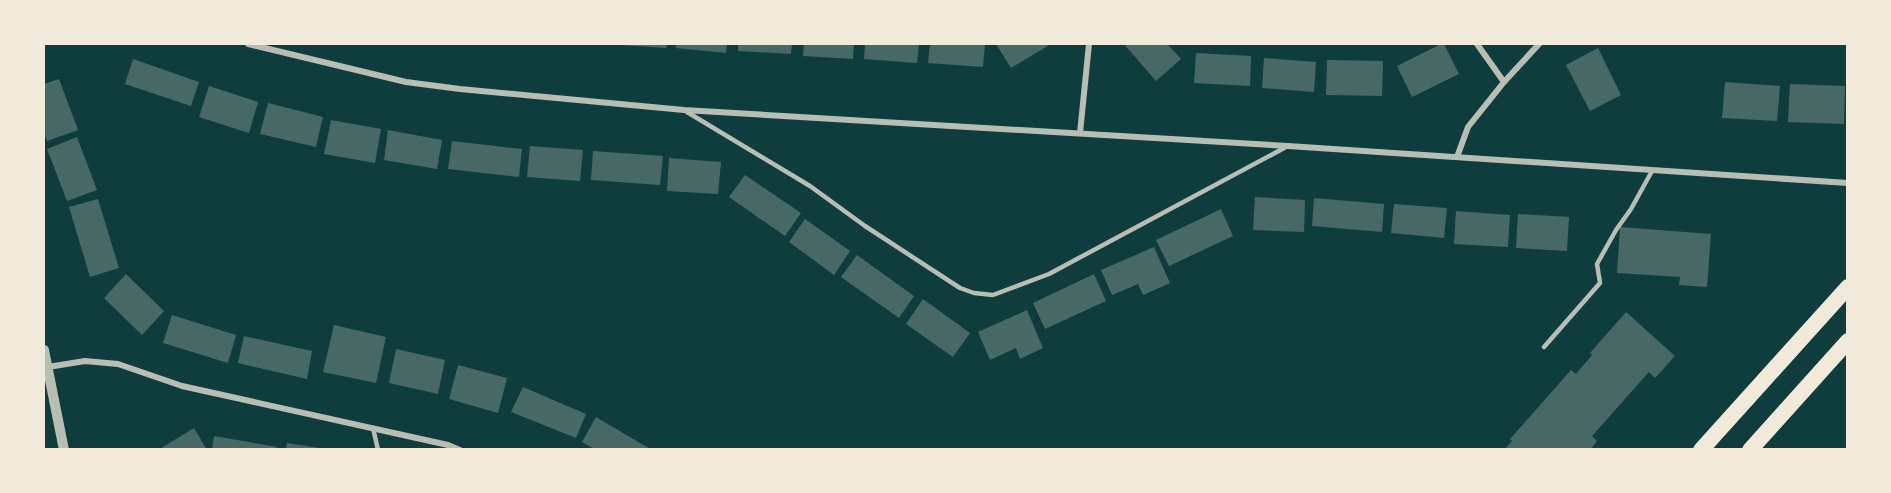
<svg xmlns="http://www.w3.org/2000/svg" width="1891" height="493" font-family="'Times New Roman',serif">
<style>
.building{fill:#486865}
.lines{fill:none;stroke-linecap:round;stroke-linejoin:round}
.service{stroke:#b8beb3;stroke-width:4.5}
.minor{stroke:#b8beb3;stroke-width:6}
.tertiary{stroke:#b8beb3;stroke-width:10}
.trunk{stroke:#f1e9da;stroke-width:16}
</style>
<rect width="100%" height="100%" fill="#0f3d3e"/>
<g class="building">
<polygon points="620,44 667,44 666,48 620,45"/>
<polygon points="676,44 727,44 726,53 676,48"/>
<polygon points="738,44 792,44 791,54 738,51"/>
<polygon points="804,44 854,44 853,59 803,56"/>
<polygon points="865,44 919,44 917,63 864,59"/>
<polygon points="930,44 985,44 983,67 928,63"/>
<polygon points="996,44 1051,44 1011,68"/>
<polygon points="1124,44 1167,44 1181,59 1156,81"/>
<polygon points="1441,44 1444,44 1459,74 1412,97 1397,66"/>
<polygon points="1598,48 1621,95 1590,111 1566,65"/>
<polygon points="1196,53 1251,56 1250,86 1194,83"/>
<polygon points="1264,58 1316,62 1314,92 1262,88"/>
<polygon points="133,59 199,82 191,106 125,84"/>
<polygon points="1327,60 1383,61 1382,96 1326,95"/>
<polygon points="59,79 78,130 47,141 44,132 44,84"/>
<polygon points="1725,82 1780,86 1777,121 1722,118"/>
<polygon points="1790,84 1845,86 1844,124 1788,122"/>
<polygon points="209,86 258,102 249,133 199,117"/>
<polygon points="268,103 323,117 316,147 260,134"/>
<polygon points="331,120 381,129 375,163 324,154"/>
<polygon points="388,130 442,140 437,169 384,160"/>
<polygon points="77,137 97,190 67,201 47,149"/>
<polygon points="452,141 522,149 519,177 448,169"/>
<polygon points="530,146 583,150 580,181 527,177"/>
<polygon points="593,151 663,156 660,185 591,180"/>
<polygon points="669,158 721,162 718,194 667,191"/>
<polygon points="745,175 801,213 785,236 729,197"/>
<polygon points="1255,197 1305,200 1304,232 1253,230"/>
<polygon points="1314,198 1384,204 1382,232 1312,226"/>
<polygon points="98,199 119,268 90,277 69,207"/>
<polygon points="1394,204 1447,208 1444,238 1391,233"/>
<polygon points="1221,209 1233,236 1169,266 1156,240"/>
<polygon points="1456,211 1510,215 1508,247 1454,244"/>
<polygon points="1518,214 1569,217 1567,251 1516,248"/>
<polygon points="805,219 850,251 834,275 789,242"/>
<polygon points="1620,227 1711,234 1707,287 1679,285 1680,277 1617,273"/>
<polygon points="1154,247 1170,283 1143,295 1138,284 1112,295 1101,270"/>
<polygon points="857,255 914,296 899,318 841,277"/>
<polygon points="126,274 164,311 142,335 104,298"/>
<polygon points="1094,274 1106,301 1045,329 1033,303"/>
<polygon points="923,299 970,333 953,357 906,324"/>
<polygon points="1027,310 1043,348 1020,359 1016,348 990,360 978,332"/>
<polygon points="1626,312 1675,356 1655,378 1649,372 1592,436 1597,441 1590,450 1504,450 1512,441 1510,439 1571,370 1576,374 1592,355 1590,353"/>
<polygon points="172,315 236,335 228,363 163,343"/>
<polygon points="334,325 386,337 376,383 323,372"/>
<polygon points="244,336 312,351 307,379 238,363"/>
<polygon points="396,349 445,360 438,394 389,383"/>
<polygon points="458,365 507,378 498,413 449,399"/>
<polygon points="523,387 586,414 576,438 511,412"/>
<polygon points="596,417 652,450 596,450 582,442"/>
<polygon points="194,428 207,450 158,450"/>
<polygon points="214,436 277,447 276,450 212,450"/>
<polygon points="287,443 320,448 320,450 286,450"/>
</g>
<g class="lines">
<g class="service">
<polyline points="687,112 810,186 865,226 960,288 974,293 993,295 1049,274 1286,147"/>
<polyline points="1544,347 1600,283 1597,264 1616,230 1631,209 1652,171"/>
<polyline points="373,428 378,450"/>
</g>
<g class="minor">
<polyline points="248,44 406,82 460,89 684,110 1288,146 1848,183"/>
<polyline points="1477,44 1504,82"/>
<polyline points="1080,133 1089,44"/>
<polyline points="1457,157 1468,127 1504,82 1539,44"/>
<polyline points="48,367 85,361 118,364 182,386 448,445 460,450"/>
</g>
<polyline class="tertiary" points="44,350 64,450"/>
<g class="trunk">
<polyline points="1701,450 1848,287"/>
<polyline points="1750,450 1848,341"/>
</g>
</g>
<rect width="1891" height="493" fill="none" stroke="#f1e9da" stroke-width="90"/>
</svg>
